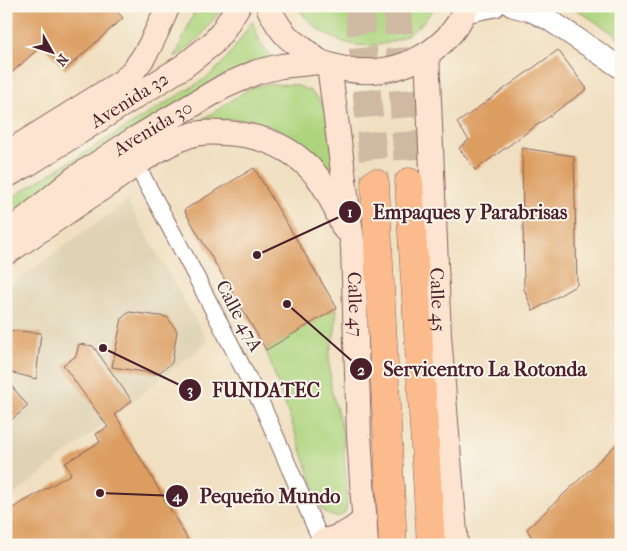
<svg xmlns="http://www.w3.org/2000/svg" width="627" height="551" font-family="'IM FELL French Canon',serif">
<style>
.built{fill:#dfd3b4}
.green{fill:#aed47e;stroke:#7c7a54}
.building{fill:#dc9d60}
.lines{fill:none;stroke-linecap:round;stroke-linejoin:round}
.trunk-tunnel{stroke:#cfb9a2;stroke-width:28;stroke-dasharray:28 14;stroke-linecap:butt}
.minor-casing{stroke:#84625f;stroke-width:18}
.tertiary-casing{stroke:#84625f;stroke-width:23}
.secondary-casing{stroke:#84625f;stroke-width:26}
.trunk-casing{stroke:#84625f;stroke-width:29}
.minor{stroke:#fff;stroke-width:16}
.tertiary{stroke:#fff;stroke-width:21}
.secondary{stroke:#fde4d1;stroke-width:24}
.trunk{stroke:#fbbb8d;stroke-width:28}
.labels{text-anchor:middle;dominant-baseline:central;stroke-width:4;stroke-linejoin:round;paint-order:stroke}
.street-label{font-size:19px;fill:#4a1f2b;stroke:#fbf7ec}
.leader{fill:none;stroke:#4a1f2b;stroke-width:2}
.callout-dot{fill:#4a1f2b;stroke:#fbf7ec;stroke-width:2}
.mark-label{font-size:15px;text-anchor:middle;font-weight:bold;fill:#fff}
.callout-label{font-size:20px;text-anchor:middle;font-weight:bold;fill:#4a1f2b;stroke:#fbf7ec;stroke-width:4;stroke-linejoin:round;paint-order:stroke}
</style>
<rect width="100%" height="100%" fill="#fbf7ec"/>
<filter id="ink" filterUnits="userSpaceOnUse"><feTurbulence type="fractalNoise" baseFrequency=".02" numOctaves="2"/><feDisplacementMap in="SourceGraphic" scale="10" xChannelSelector="R" yChannelSelector="G"/><feConvolveMatrix kernelMatrix="1 2 1 2 8 2 1 2 1" color-interpolation-filters="sRGB"/></filter>
<filter id="wash" filterUnits="userSpaceOnUse"><feTurbulence type="fractalNoise" baseFrequency=".0096" numOctaves="4" result="noise"/><feDisplacementMap in="SourceGraphic" scale="20" xChannelSelector="R" yChannelSelector="G"/><feGaussianBlur stdDeviation="1.12" result="paint"/><feColorMatrix in="noise" values="0 0 0 0 0 0 0 0 0 0 0 0 0 0 0 0 0 1.4 0 .05"/><feComposite in="paint" operator="in"/></filter>
<g filter="url(#wash)">
<rect width="100%" height="100%" fill="#f0dfc0"/>
<polygon class="built" points="127,201 208,342 6,501 6,289"/>
<g class="green">
<path d="M197,6H222C209,28 197,43 175,57Z"/>
<path d="M298,6H435C413,44 366,57 328,35C317,29 304,19 298,6Z"/>
<polygon points="566,6 621,6 621,39 619,38 617,39 614,34 576,9"/>
<path d="M252,21L260,42L272,59L6,221V201L208,77C227,61 239,42 252,21Z"/>
<path d="M271,84L296,85L310,91L318,98L330,117L337,181C317,149 280,123 242,120C227,119 214,120 199,122L247,90L257,86Z"/>
<path d="M337,308L335,331L329,355L331,389L343,432L347,499C347,503 347,509 345,512C338,521 327,515 322,509L266,350Z"/>
</g>
<g id="blocks">
<g class="building">
<polygon points="6,6 112,6 123,18 65,70 42,45 6,78"/>
<polygon points="558,50 587,89 475,170 459,148 469,140 457,123"/>
<polygon points="522,148 574,156 577,285 533,311 524,289"/>
<polygon points="254,168 337,308 266,350 184,210"/>
<polygon points="129,312 167,317 177,331 172,363 157,374 112,367 122,318"/>
<polygon points="6,330 41,333 36,379 6,371"/>
<polygon points="79,344 93,346 132,401 115,414 191,545 6,545 6,512 71,474 65,463 100,442 96,434 108,427 63,365 76,356"/>
<polygon points="6,379 28,406 6,424"/>
<polygon points="621,440 621,545 536,545 527,529"/>
</g>
</g>
</g>
<g filter="url(#ink)">
<use href="#blocks" fill-opacity="0" stroke="#84625f" stroke-width="1"/>
<g class="lines">
<g class="trunk-tunnel">
<polyline points="359,6 375,183"/>
<polyline points="397,6 409,182"/>
</g>
<defs>
<polyline id="minor" points="136,164 191,267 262,405 323,545"/>
<g id="tertiary">
<polyline points="512,6 531,11 548,19 621,68"/>
<polyline points="465,12 495,6"/>
</g>
<g id="secondary">
<path d="M268,6C271,14 280,29 286,35C290,40 296,43 301,47C307,52 313,57 319,61C326,65 334,66 341,68C390,81 448,55 467,6"/>
<path id="s1" d="M427,54L439,335L456,545"/>
<path id="s2" d="M329,65L353,248L359,435L366,545"/>
<path d="M6,154L123,81C146,61 156,33 168,6"/>
<path id="s3" d="M6,176L28,164L184,66L213,43L222,32L238,6"/>
<path id="s4" d="M6,235L75,178L133,140L223,87L257,72L281,66L320,62"/>
<path d="M6,253C41,230 75,206 110,183C134,166 160,146 188,136C199,132 211,132 222,133C259,134 292,146 316,175C329,190 336,211 344,228"/>
<path d="M322,542C341,536 350,533 365,519"/>
</g>
<g id="trunk">
<polyline points="409,182 431,545"/>
<polyline points="375,183 393,545"/>
</g>
</defs>
<use href="#minor" class="minor-casing"/>
<use href="#tertiary" class="tertiary-casing"/>
<use href="#secondary" class="secondary-casing"/>
<use href="#trunk" class="trunk-casing"/>
<use href="#minor" class="minor"/>
<use href="#tertiary" class="tertiary"/>
<use href="#secondary" class="secondary"/>
<use href="#trunk" class="trunk"/>
</g>
</g>
<g class="labels">
<g class="street-label">
<text stroke="none"><textPath href="#s3" startOffset="145">Avenida 32</textPath></text>
<text stroke="none"><textPath href="#s4" startOffset="182">Avenida 30</textPath></text>
<text stroke="none"><textPath href="#s1" startOffset="246">Calle 45</textPath></text>
<text stroke="none"><textPath href="#s2" startOffset="241">Calle 47</textPath></text>
<text transform="translate(239 316) rotate(62)">Calle 47A</text>
</g>
</g>
<path class="leader" d="M257 255L350 212M287 304L361 369M103 348L190 390M100 493L177 496"/>
<g class="callout-dot">
<circle cx="257" cy="255" r="5"/>
<circle cx="287" cy="304" r="5"/>
<circle cx="103" cy="348" r="5"/>
<circle cx="100" cy="493" r="5"/>
<circle cx="350" cy="212" r="12"/>
<circle cx="361" cy="369" r="12"/>
<circle cx="190" cy="390" r="12"/>
<circle cx="177" cy="496" r="12"/>
</g>
<g class="mark-label">
<text x="350" y="217">1</text>
<text x="361" y="375">2</text>
<text x="190" y="395">3</text>
<text x="177" y="501">4</text>
</g>
<g class="callout-label">
<text x="470" y="219">Empaques y Parabrisas</text>
<text x="485" y="376">Servicentro La Rotonda</text>
<text x="266" y="397">FUNDATEC</text>
<text x="270" y="503">Pequeño Mundo</text>
</g>
<rect width="627" height="551" fill="none" stroke="#fbf7ec" stroke-width="25"/>
<g transform="translate(52 52) rotate(129)" stroke="#fbf7ec" stroke-width="4" paint-order="stroke">
<path d="M0-4L9 19L0 12L-9 19Z" fill="#4a1f2b"/>
<text y="-8" font-size="14" font-weight="bold" text-anchor="middle" fill="#4a1f2b">N</text>
</g>
</svg>
